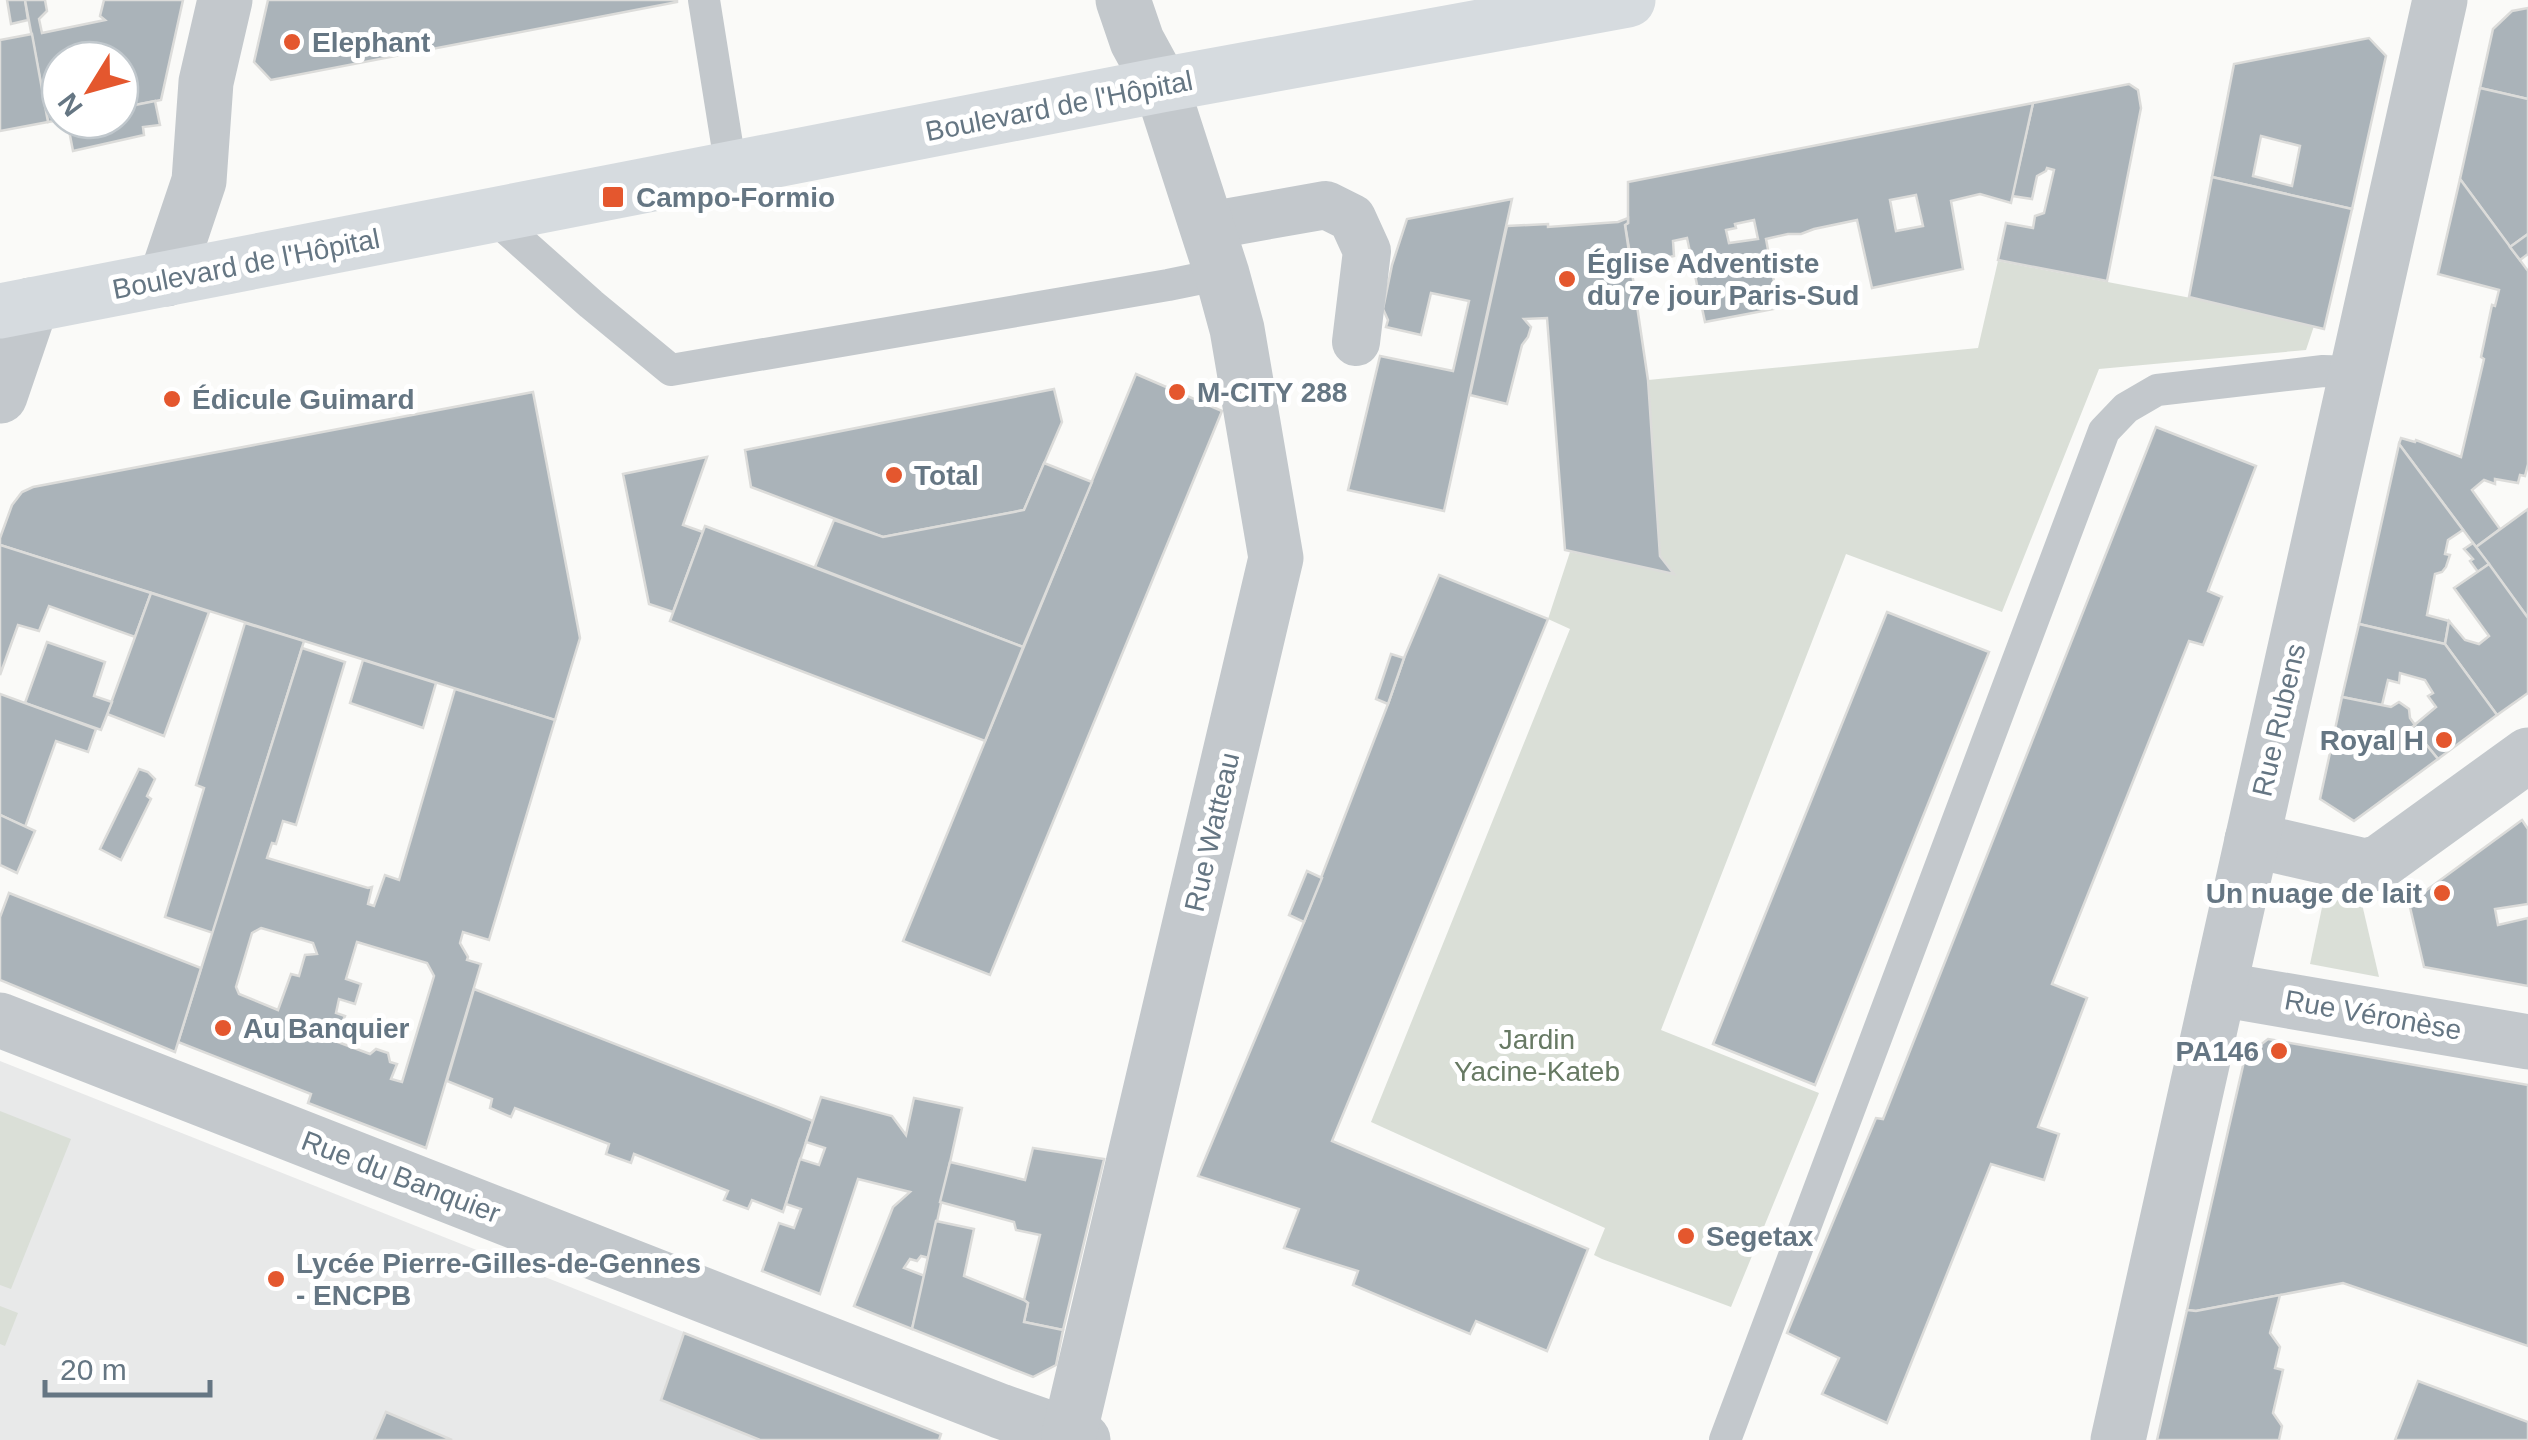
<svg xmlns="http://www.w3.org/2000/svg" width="2528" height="1440" font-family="Helvetica,sans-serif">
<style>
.built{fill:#e8e9e9}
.green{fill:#dadfd7}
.building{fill:#aab3b9;stroke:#dcdcda;stroke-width:2.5;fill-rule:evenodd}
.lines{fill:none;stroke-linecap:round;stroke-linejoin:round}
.service{stroke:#c3c8cc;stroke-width:32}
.pedestrian{stroke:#c3c8cc;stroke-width:48}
.minor{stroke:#c3c8cc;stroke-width:55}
.primary{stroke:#d6dbdf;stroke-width:55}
.poi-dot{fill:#e4572e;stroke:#fff;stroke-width:4}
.labels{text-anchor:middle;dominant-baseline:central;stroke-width:10;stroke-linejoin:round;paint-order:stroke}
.poi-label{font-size:28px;font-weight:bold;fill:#657683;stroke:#fff;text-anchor:start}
.street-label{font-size:28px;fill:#657683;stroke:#fff}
.park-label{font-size:28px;fill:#687a64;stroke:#fff}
</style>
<rect width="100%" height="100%" fill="#fafaf8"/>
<polygon class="built" points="0,1061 941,1434 939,1440 0,1440"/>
<g class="green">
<polygon points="1998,261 2191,298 2314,326 2306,350 2099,369 2002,612 1846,554 1661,1030 1819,1093 1731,1307 1602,1259 1594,1255 1605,1228 1371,1122 1570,629 1548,619 1570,552 1673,573 1660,556 1648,380 1978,348"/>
<polygon points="2324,898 2362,904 2379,977 2310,964"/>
<polygon points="0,1111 71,1139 11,1289 0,1285"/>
<polygon points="0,1306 18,1313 5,1346 0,1344"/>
</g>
<g class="building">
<polygon points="7,0 25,0 28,20 11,24"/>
<polygon points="25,0 45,0 47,11 39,19 42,33 105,20 100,16 104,0 183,0 161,100 120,108 120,60 60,60 60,120 48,122"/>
<polygon points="268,0 677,0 677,2 271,80 254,62"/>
<polygon points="2528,8 2528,99 2480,88 2493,29 2512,11"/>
<polygon points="32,34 48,122 0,131 0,40"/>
<path d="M2369,38L2386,56L2352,209L2212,177L2234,64ZM2261,136L2300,146L2292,186L2253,176Z"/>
<polygon points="2129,84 2138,90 2141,108 2107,281 1998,260 2006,223 2033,228 2035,216 2044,213 2054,170 2047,168 2046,171 2037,176 2032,199 2012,196 2033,103"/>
<polygon points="2480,88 2528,99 2528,234 2510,247 2460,179"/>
<polygon points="155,101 160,125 143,127 144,135 73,151 67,120 120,120 120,108"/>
<path d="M2033,103L2011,203L1980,194L1951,201L1963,269L1872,288L1857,220L1814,229L1801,234H1788L1766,239L1779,308L1705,322L1687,238L1673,241L1674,256L1632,265L1625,225L1628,223V182ZM1916,195L1923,226L1896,231L1890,200ZM1754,220L1758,239L1729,243L1726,230L1736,228L1735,224Z"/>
<polygon points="2212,177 2352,209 2324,329 2189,297"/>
<polygon points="2460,179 2528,271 2528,464 2525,476 2520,475 2518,483 2495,479 2495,484 2484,480 2472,490 2500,529 2476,547 2399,444 2401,438 2415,442 2416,440 2461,457 2484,359 2481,357 2492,305 2495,306 2499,290 2438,274"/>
<polygon points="1512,199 1444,511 1348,490 1380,356 1453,371 1469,301 1431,293 1421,335 1386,327 1388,320 1383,309 1392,265 1407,219"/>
<polygon points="1628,218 1628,223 1625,225 1648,380 1660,556 1674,574 1565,550 1547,318 1524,319 1531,327 1528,337 1522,345 1507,404 1470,395 1507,226 1548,224 1548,227 1618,222"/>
<polygon points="2528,234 2528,254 2520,260 2510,247"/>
<polygon points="1136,374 1222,411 990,975 903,941"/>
<polygon points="1054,389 1062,422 1024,510 883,537 751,487 745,450"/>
<polygon points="533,392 580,638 555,720 0,545 0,538 12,505 22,492 33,487"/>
<polygon points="2156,427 2256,466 2208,591 2222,597 2203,645 2189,641 2052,984 2087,998 2038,1127 2059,1134 2044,1180 1991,1164 1887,1423 1822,1394 1839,1358 1787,1333 1876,1118 1883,1119"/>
<polygon points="2399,444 2463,530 2448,540 2445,554 2450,555 2446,567 2442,572 2435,574 2427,615 2449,621 2445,644 2359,624"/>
<polygon points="707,457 683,525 703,532 673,612 649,604 623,474"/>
<polygon points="1044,463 1092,482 1023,647 815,567 834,520 883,537 1024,510"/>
<polygon points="2528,509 2528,618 2476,547"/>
<polygon points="705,526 1023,647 985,741 670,621"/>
<polygon points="2473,543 2489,564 2478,572 2470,561 2473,559 2464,549"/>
<polygon points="0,545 151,593 135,637 49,606 39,631 18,625 0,675"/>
<polygon points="2489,564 2528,618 2528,693 2497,715 2445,644 2449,621 2465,640 2479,644 2489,636 2454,588"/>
<polygon points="1439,575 1548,619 1332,1141 1588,1249 1547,1351 1476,1321 1470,1334 1353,1285 1358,1271 1284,1248 1299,1209 1198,1176 1304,922 1388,704 1404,658"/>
<polygon points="151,593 209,612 164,736 107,714"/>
<polygon points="1887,612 1989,652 1815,1085 1713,1044"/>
<polygon points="245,623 304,641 213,933 165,917 204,788 196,785"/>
<polygon points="2359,624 2445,644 2497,715 2438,759 2412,727 2436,707 2428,696 2433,693 2425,680 2400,673 2399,683 2388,680 2382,705 2342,697"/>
<polygon points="47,642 105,662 94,696 112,702 101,730 25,703"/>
<path d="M302,648L345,662L296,825L283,821L276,844L272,843L267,858L368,888L372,887L368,904L374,906L385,875L399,880L455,689L555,720L489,940L463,932L460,943L468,957L467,960L481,964L426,1148L308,1103L311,1094L178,1042ZM261,928L313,943L317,954L305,955L299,976L291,974L278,1010L239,994L236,987L252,933ZM357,942L427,963L434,976L402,1082L391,1079L397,1064L390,1062L388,1053L376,1049L370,1054L327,1038L330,1031L351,1035L354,1025L343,1021L345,1016L336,1013L339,999L355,1004L361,984L346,979Z"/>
<polygon points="1391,654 1404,658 1388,704 1376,699"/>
<polygon points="363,660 436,683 423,728 350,703"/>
<polygon points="0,694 96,729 88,752 56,741 25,827 0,815"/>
<polygon points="2342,697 2391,707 2399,702 2409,709 2410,718 2415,725 2412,727 2438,759 2354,821 2320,799"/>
<polygon points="139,769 148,772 155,779 147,796 151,799 121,860 100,849"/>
<polygon points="0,815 35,831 17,873 0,865"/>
<polygon points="2522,820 2528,829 2528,904 2495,909 2498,925 2528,918 2528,986 2424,967 2409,903"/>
<polygon points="1307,871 1322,878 1304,922 1289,915"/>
<polygon points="9,893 201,968 175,1052 0,980 0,917"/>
<polygon points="474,989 813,1121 783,1212 752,1200 748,1209 724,1200 728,1191 634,1154 631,1163 606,1154 609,1144 515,1108 511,1117 490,1108 492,1099 447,1081"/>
<polygon points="2268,1039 2528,1085 2528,1346 2343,1283 2196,1311 2187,1310 2245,1057"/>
<polygon points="821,1097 892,1116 906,1135 914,1098 962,1108 929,1258 921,1256 917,1261 910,1259 904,1268 925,1276 912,1329 854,1306 893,1207 910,1192 858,1179 820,1294 762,1271 779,1223 794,1228 801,1209 786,1204 800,1159 819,1165 825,1148 806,1142"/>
<polygon points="1033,1148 1104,1159 1063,1330 1024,1322 1028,1303 1024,1300 1040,1235 1016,1230 1014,1222 940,1202 950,1162 1025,1180"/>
<polygon points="936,1221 974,1229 964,1276 1024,1300 1028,1303 1024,1322 1063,1330 1056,1365 1033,1377 912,1329"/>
<polygon points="2280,1295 2270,1333 2280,1347 2275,1368 2283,1370 2273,1413 2282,1426 2279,1440 2157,1440 2187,1310 2196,1311"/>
<polygon points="684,1333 941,1434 939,1440 760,1440 661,1400"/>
<polygon points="2418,1381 2528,1422 2528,1440 2395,1440"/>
<polygon points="386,1412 452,1440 374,1440"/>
</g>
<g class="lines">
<g class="service">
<polyline points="704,0 731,169"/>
<polyline points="491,215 591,304 671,370 1168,285 1222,274"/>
<polyline points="1725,1440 2104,431 2126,408 2157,390 2323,371 2356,372"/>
</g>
<polyline class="pedestrian" points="1208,226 1326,205 1352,218 1367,251 1356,342"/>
<g class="minor">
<polyline points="166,279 199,181 206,82 225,0"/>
<polyline points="0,396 31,305"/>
<polyline points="2252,840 2365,866 2380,862 2528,755"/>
<polyline points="2219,989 2528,1042"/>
<polyline points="0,1020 1000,1411 1083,1440"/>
<polyline points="1069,1435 1276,558 1237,329 1222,274 1161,85 1137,41 1123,0"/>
<polyline points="2118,1440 2440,0"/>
</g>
<polyline class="primary" points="0,311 1161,85 1628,0"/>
</g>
<g class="poi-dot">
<circle cx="292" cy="42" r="10"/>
<rect x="601" y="185" width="24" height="24" rx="5"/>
<circle cx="1567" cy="279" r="10"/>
<circle cx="1177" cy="392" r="10"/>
<circle cx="172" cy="399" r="10"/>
<circle cx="894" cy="475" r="10"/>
<circle cx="2444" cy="740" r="10"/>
<circle cx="2442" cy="893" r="10"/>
<circle cx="223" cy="1028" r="10"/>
<circle cx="2279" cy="1051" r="10"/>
<circle cx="1686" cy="1236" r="10"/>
<circle cx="276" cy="1279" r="10"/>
</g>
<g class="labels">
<g class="poi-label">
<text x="312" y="42">Elephant</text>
<text x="636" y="197">Campo-Formio</text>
<text x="1587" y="263">Église Adventiste<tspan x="1587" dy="32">du 7e jour Paris-Sud</tspan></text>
<text x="1197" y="392">M-CITY 288</text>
<text x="192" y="399">Édicule Guimard</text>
<text x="914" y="475">Total</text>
<text x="2424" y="740" text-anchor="end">Royal H</text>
<text x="2422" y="893" text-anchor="end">Un nuage de lait</text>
<text x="243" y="1028">Au Banquier</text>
<text x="2259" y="1051" text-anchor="end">PA146</text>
<text x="1706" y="1236">Segetax</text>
<text x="296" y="1263">Lycée Pierre-Gilles-de-Gennes<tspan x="296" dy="32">- ENCPB</tspan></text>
</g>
<g class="street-label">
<text transform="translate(1059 106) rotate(-11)">Boulevard de l'Hôpital</text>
<text transform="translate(246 264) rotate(-11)">Boulevard de l'Hôpital</text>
<text transform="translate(2279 720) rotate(-77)">Rue Rubens</text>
<text transform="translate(1212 832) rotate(-77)">Rue Watteau</text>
<text transform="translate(2373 1015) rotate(10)">Rue Véronèse</text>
<text transform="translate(401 1177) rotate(21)">Rue du Banquier</text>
</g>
<g class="park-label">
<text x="1537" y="1039">Jardin<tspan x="1537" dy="32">Yacine-Kateb</tspan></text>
</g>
</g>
<g transform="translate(90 90) rotate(233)"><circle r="48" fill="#ffffff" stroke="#c1c8cd" stroke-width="2.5"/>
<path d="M0-8L18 38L0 25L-18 38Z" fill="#e4572e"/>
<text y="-15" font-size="28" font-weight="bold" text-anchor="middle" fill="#657683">N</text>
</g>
<path d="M45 1380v15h165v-15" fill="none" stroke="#657683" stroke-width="5"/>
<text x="60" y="1380" font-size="30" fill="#657683" stroke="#ffffff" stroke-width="8" paint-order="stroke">20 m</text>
</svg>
